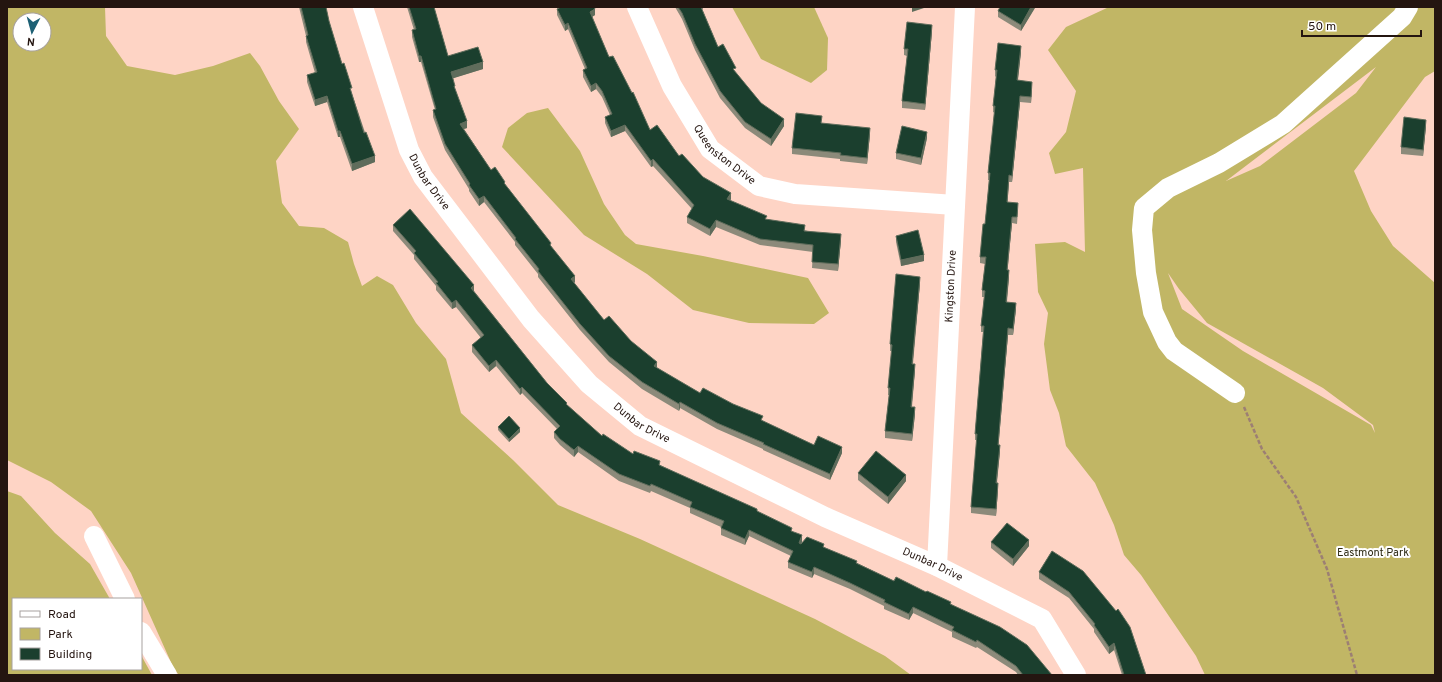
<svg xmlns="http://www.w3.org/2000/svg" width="1442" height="682" font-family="Overpass,sans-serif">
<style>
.green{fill:#c1b665;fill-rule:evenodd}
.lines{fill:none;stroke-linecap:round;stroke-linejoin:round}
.path{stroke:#9c7f74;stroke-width:2.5;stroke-dasharray:4 2;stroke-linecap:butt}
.minor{stroke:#fff;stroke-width:20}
.wall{fill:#8c8a7a}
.shaded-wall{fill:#5f6c5b}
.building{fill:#1b3f2e;stroke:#5f6c5b}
.labels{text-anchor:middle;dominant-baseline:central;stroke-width:4;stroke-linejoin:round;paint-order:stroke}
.street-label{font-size:11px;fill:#241510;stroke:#fff}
.park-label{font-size:11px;fill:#2e2b15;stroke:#fff}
</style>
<rect width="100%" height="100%" fill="#fed4c5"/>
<g class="green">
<path d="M7,7H105L106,36L127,66L175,75L213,66L250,53L260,66L279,101L299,129L276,161L282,203L299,226L324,228L348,242L354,264L362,286L377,276L393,285L416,323L446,359L461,413L513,460L558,505L640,539L815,619L885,656L911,675H179L174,669L131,573L91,511L51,482L7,460ZM20,20H44V44H20Z"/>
<polygon points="732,7 814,7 828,38 827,70 811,83 761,59"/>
<path d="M1109,7H1435V71L1425,77L1354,171L1371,211L1393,246L1435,283V675H1205L1196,656L1141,575L1124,555L1114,525L1095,483L1066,446L1059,413L1050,390L1044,344L1048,313L1038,292L1035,244L1065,242L1085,252L1083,168L1055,174L1049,153L1066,132L1076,91L1048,50L1066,27ZM1376,67L1356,93L1260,166L1226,181ZM1168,273L1179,289L1207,323L1323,388L1373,425L1375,433L1371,425L1243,351L1182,309Z"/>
<polygon points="548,108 580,151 604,204 625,235 636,244 703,256 808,278 829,313 814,324 749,323 693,310 647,274 584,235 502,147 508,128 527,113"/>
<polygon points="7,491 21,496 55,533 90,564 110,599 13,599 13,669 141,669 141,655 152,675 7,675"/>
</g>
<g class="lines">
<polyline class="path" points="1244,407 1262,449 1296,497 1327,569 1357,675"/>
<g class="minor">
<path id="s1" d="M363,7L409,150L423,177L531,319L589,384L640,426L825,517L937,566L1042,619L1076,675"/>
<path id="s2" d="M637,7L672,86L710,149L759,186L795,194L955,205"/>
<polyline points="1235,393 1174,351 1167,342 1153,312 1146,273 1142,230 1144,208 1168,188 1219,163 1283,124 1402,17 1408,7"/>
<polyline points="94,536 125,599"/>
<path id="s3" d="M937,566L965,7"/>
<polyline points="141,632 167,675"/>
</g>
</g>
<g class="wall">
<polygon points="299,7 326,7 329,21 342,64 375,162 352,171 340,137 338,137 327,102 315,106 307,82 307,75 315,73 306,42 306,36"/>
<polygon points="407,7 434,7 448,56 483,69 453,78 455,89 467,128 464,129 491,170 505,184 551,246 575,282 574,283 604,320 631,341 657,368 700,393 763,421 814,445 842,453 830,480 763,450 763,449 717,429 680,408 679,411 642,389 609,362 580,330 538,277 538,274 515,245 515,242 484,202 479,206 469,191 469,189 445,150 433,117 433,110 435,110 421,62 419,62 412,37 412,30 414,30"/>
<polygon points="675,7 703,7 703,9 702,9 718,47 736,73 761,103 784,126 771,146 745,128 720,98 695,50 682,19"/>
<polygon points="1035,7 1021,31 998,17 998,11"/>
<polygon points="557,9 595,15 592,17 609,57 650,130 703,177 731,199 730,201 767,220 841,240 838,271 812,268 813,252 760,245 716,227 710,236 687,223 687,217 692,209 653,166 651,167 625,131 611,137 605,123 605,117 610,115 602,97 596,89 591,92 583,77 583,70 585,69 568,29 565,31 557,15"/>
<polygon points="932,31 925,110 902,108 902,101 907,56 904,55 904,49"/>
<polygon points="1021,52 1018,80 1032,88 1031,103 1020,102 1012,182 1009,182 1007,202 1018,210 1017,224 1012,223 1007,270 1009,277 1007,302 1016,309 1013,335 1008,335 998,445 1000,451 997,483 998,489 996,516 971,513 971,507 977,440 975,440 975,434 983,332 981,332 981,326 984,297 982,297 982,290 985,264 980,263 980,257 985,224 989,180 988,180 988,173 995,113 993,112 993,106 996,77 995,76 995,70"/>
<polygon points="822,123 870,134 867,164 840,161 840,159 792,154 792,148"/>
<polygon points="1426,126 1423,156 1401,154 1401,147"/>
<polygon points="927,138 921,165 896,159 896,153"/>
<polygon points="393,225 474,291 547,383 567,405 602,436 633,454 660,465 757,512 792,531 802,542 801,544 824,547 894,581 951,604 1052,675 1018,675 1016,672 977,647 976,648 952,637 952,632 913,613 909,620 884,609 884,606 850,589 814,574 812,578 788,568 788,562 791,556 749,536 745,545 721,535 721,527 690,513 690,508 651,491 650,493 619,481 578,452 574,457 560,445 554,438 554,432 557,429 522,393 520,395 496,366 489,372 472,352 472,345 481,338 456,307 452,309 436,290 436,286 414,259 414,255 393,231"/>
<polygon points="896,236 924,261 901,266 896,242"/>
<polygon points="920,283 913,364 915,370 912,407 915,414 912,441 885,438 885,431 889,395 888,395 888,388 892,351 890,351 890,344"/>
<polygon points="498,427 520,432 509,442 498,430"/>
<polygon points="858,473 906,481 888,504 858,480"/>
<polygon points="991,542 1029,546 1013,566 991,548"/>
<polygon points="1052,551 1146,675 1122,675 1114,650 1109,654 1094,632 1094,629 1069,598 1039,579 1039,572"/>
</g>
<g class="shaded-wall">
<polygon points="912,7 927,7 912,12"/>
<polygon points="1031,7 1035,7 1035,8 1021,31 1021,25"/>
<polygon points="595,9 595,15 590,18 590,12"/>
<polygon points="568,23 568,29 565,31 565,25"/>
<polygon points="932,25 932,31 925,110 925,104"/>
<polygon points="1021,46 1021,52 1017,87 1017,80"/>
<rect x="419" y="56" width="2" height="6"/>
<polygon points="483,62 483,69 451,79 451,72"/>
<polygon points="1032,82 1032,88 1031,103 1031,97"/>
<polygon points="596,83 596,89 591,92 591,86"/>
<polygon points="327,96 327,102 315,106 315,100"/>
<polygon points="1020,96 1020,102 1012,182 1012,176"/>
<polygon points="784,119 784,126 771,146 771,139"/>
<polygon points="1426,120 1426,126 1423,156 1423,150"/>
<polygon points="467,121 467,128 460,130 460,124"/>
<polygon points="625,125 625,131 611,137 611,131"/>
<polygon points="870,128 870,134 867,164 867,158"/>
<rect x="338" y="131" width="2" height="6"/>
<polygon points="927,132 927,138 921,165 921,158"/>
<polygon points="375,156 375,162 352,171 352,164"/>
<polygon points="653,159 653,166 651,167 651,161"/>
<polygon points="1009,175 1009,182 1007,209 1007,202"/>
<polygon points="731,193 731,199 727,206 727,199"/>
<polygon points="484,196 484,202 479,206 479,199"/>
<polygon points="1012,217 1012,223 1007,276 1007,270"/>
<polygon points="716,220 716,227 710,236 710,229"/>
<polygon points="841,234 841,240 838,271 838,264"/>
<polygon points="924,255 924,261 901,266 901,260"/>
<polygon points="1009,270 1009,277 1006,308 1006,302"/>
<polygon points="575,276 575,282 571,285 571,279"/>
<polygon points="920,277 920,283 912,370 912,364"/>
<polygon points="474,285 474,292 471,288"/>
<polygon points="456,300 456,307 452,309 452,303"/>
<polygon points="1016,303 1016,309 1013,335 1013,329"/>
<polygon points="1008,328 1008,335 998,451 998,445"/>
<polygon points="496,360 496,366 489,372 489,366"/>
<polygon points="657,362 657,369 654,366"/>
<polygon points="915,364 915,370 911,413 911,407"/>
<polygon points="522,387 522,393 520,395 520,389"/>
<polygon points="680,402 680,408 679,411 679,404"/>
<polygon points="915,407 915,414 912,441 912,434"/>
<polygon points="520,428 520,432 509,442 509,439"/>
<polygon points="1000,445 1000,451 996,489 996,483"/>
<polygon points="578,446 578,452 574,457 574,450"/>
<polygon points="842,447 842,453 830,480 830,474"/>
<polygon points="906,475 906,481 888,504 888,497"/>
<polygon points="998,483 998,489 996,516 996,509"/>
<polygon points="749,530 749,536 745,545 745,539"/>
<polygon points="802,535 802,542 799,549 799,543"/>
<polygon points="1029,540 1029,546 1013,566 1013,559"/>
<polygon points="814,567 814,574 812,578 812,572"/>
<polygon points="913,607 913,613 909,620 909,614"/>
<polygon points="1114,643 1114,650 1109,654 1109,647"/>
</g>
<g class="building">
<polygon points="301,7 326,7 329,21 342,64 344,63 352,88 350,88 364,133 366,132 375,156 352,164 340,131 338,131 327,96 315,100 307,75 317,72 306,36 308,35"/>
<polygon points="409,7 434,7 448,56 478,47 483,62 451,72 455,86 454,86 467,121 460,124 491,170 495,167 505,182 504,183 551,243 550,245 575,276 571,279 604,320 609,316 631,341 657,362 654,366 700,393 703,388 733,404 763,416 761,420 814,445 818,436 842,447 830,474 763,444 764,443 717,423 680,402 679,404 642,382 609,356 580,324 538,271 539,269 515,239 516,238 484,196 479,199 469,185 470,184 445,144 433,110 436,109 421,56 419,56 412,30 416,29"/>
<polygon points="561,7 594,7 595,9 590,12 609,57 613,56 632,93 633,92 650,130 657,125 679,156 682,154 703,177 731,193 727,199 767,216 765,219 805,225 804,231 841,234 838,264 812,262 813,245 760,239 716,220 710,229 687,217 694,205 653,159 651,161 625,125 611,131 605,117 612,114 602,91 596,83 591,86 583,70 587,68 568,23 565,25 557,9"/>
<polygon points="678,7 701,7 718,47 723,44 736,68 733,69 761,103 784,119 771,139 745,122 720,91 695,44 682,13"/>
<polygon points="1000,7 1031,7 1021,25 998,11"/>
<polygon points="907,22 932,25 925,104 902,101 908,49 904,49"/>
<polygon points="998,43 1021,46 1017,80 1032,82 1031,97 1020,96 1012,176 1009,175 1007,202 1018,203 1017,217 1012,217 1007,270 1009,270 1006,302 1016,303 1013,329 1008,328 998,445 1000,445 996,483 998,483 996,509 971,507 977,434 975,434 984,326 981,326 985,291 982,290 986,257 980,257 983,224 985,224 990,173 988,173 995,106 993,106 997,70 995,70"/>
<polygon points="796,113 822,116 821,123 870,128 867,158 840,155 841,153 792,148"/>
<polygon points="1404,117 1426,120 1423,150 1401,147"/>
<polygon points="902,126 927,132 921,158 896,153"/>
<polygon points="410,209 474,285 471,288 547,383 567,403 566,404 602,436 603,434 633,454 634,451 660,461 659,465 757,509 757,511 792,528 791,531 802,535 799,543 801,544 807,537 824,544 823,547 857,561 856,563 894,581 896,577 926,592 927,591 951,602 950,604 1000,627 1027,645 1052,675 1023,675 1016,666 977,640 976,642 952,630 954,627 913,607 909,614 884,602 885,600 850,583 814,567 812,572 788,562 793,551 749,530 745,539 721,528 724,521 690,507 692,502 651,484 650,486 619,474 578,446 574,450 560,439 554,432 560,426 522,387 520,389 496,360 489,366 472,345 484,335 456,300 452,303 436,283 438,282 414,253 416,251 393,225"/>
<polygon points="918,230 924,255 901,260 896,236"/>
<polygon points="896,274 920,277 912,364 915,364 911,407 915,407 912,434 885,431 890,388 888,388 892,345 890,344"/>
<polygon points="509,416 520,428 509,439 498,427"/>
<polygon points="876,451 906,475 888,497 858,473"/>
<polygon points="1007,523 1029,540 1013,559 991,542"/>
<polygon points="1052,551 1083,571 1116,611 1118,609 1130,627 1146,675 1124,675 1114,643 1109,647 1094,625 1095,624 1069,592 1039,572"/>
</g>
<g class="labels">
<g class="street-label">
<text stroke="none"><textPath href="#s2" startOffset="174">Queenston Drive</textPath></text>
<text stroke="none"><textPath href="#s1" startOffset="188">Dunbar Drive</textPath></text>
<text stroke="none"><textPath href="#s3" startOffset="280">Kingston Drive</textPath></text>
<text stroke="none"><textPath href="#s1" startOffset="512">Dunbar Drive</textPath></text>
<text stroke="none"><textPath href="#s1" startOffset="836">Dunbar Drive</textPath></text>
</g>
<g class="park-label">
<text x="1373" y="553">Eastmont Park</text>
</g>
</g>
<rect width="1442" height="682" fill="none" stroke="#241510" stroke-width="16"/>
<rect x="12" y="598" width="130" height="72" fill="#ffffff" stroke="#a7a19f"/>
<rect x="20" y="611" width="20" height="6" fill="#ffffff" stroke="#a7a19f"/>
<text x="48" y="618" font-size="12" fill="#241510">Road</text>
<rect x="20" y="628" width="20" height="12" fill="#c1b665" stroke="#a7a19f"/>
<text x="48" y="638" font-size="12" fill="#241510">Park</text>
<rect x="20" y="648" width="20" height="12" fill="#1b3f2e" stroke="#a7a19f"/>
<text x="48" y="658" font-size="12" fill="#241510">Building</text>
<g transform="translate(32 32) rotate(186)"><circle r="19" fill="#ffffff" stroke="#a7a19f"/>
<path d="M0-3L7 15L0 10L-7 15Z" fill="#1d6074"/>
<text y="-6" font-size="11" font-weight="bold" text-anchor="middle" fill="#241510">N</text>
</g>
<path d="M1302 30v6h119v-6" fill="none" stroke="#241510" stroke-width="2"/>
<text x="1308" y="30" font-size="12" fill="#241510" stroke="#ffffff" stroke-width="3" paint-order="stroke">50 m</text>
</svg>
